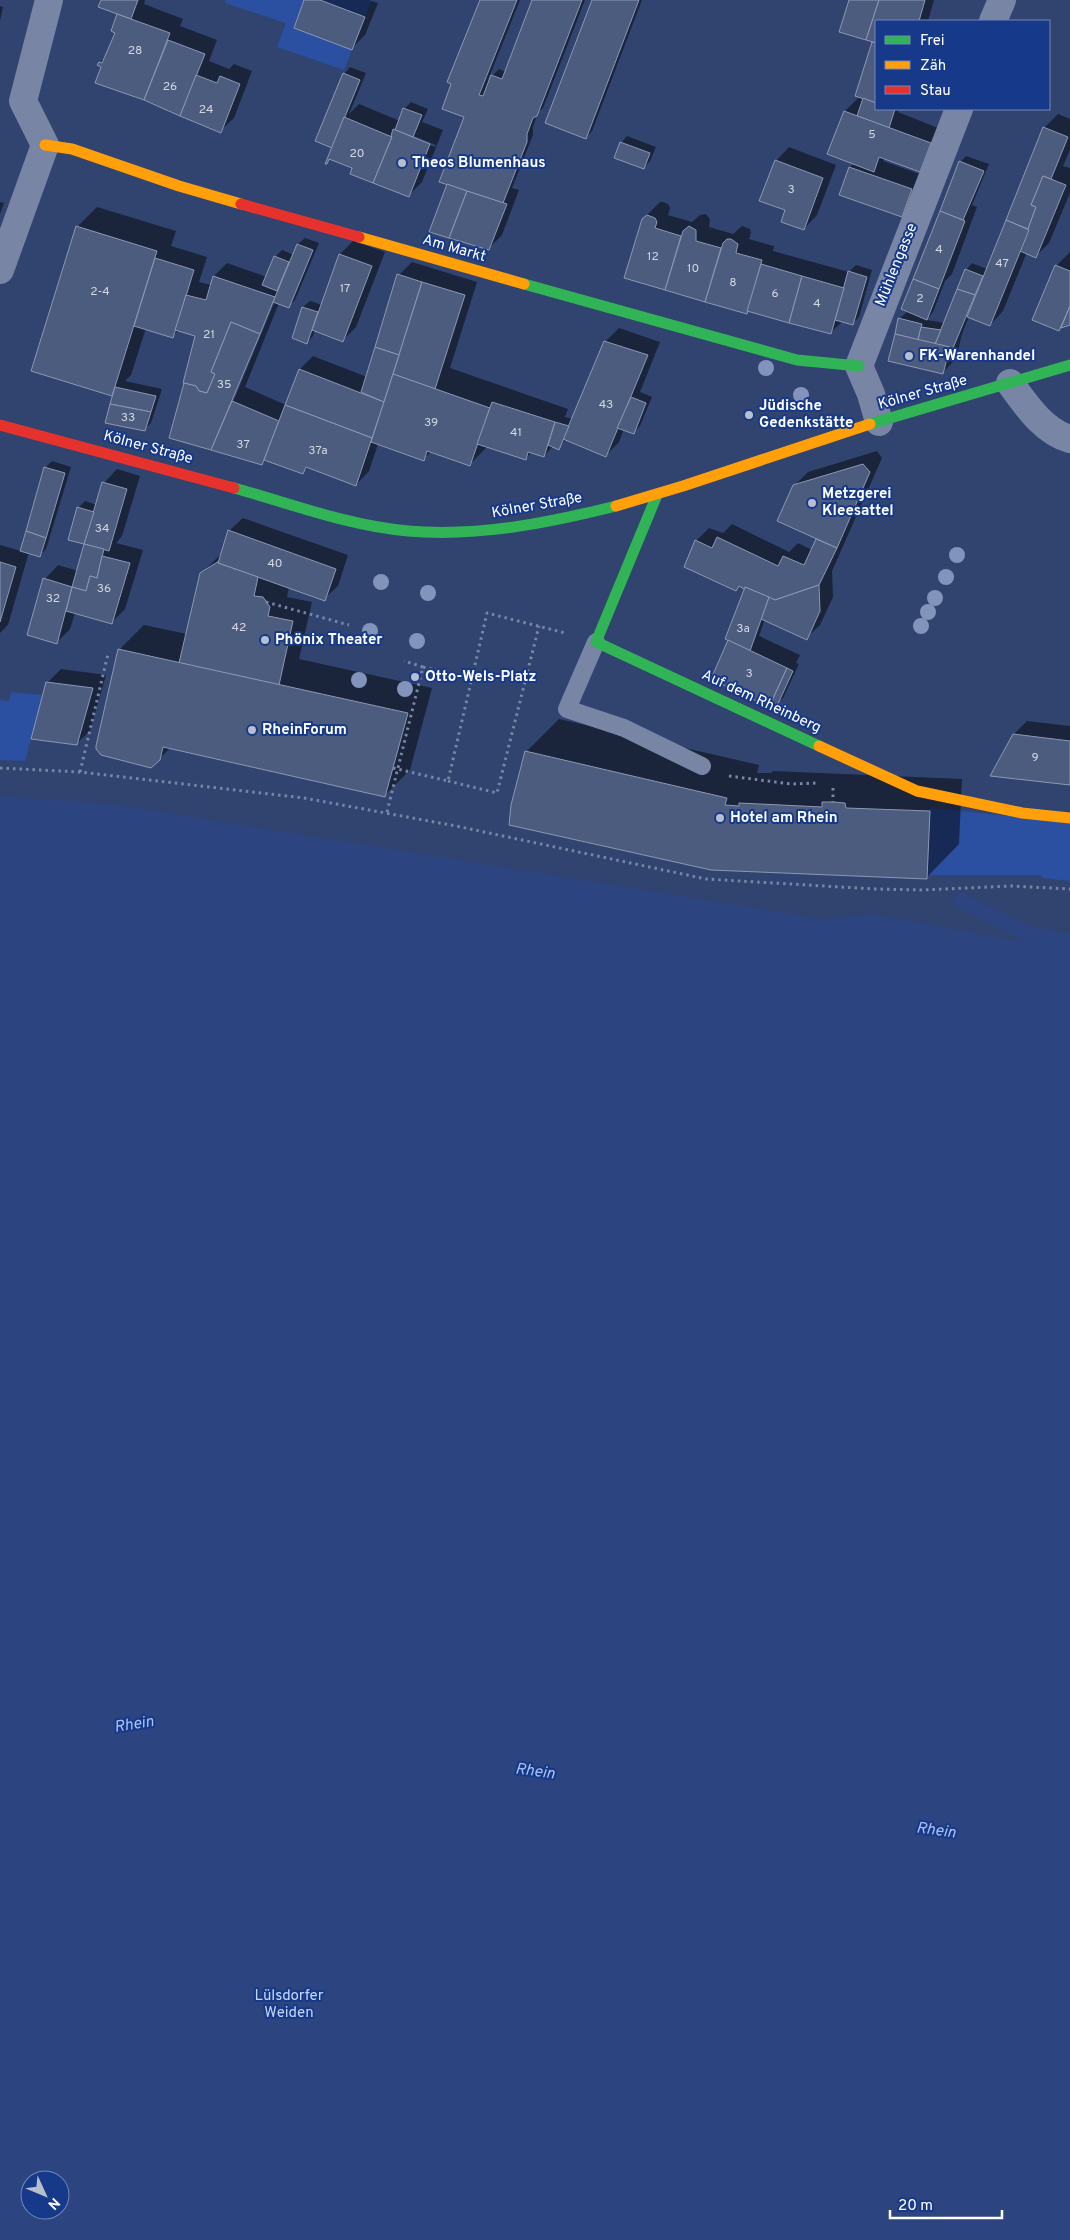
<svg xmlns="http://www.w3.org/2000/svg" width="1070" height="2240" font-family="Overpass,sans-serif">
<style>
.green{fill:#2b4fa1}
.water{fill:#2c447f;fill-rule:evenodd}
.shadow{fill:#0007;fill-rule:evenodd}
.building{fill:#4c5c7f;stroke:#8c98b3}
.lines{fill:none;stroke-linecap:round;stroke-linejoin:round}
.path{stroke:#7885a5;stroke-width:3;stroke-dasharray:2.5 4;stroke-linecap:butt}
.lane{stroke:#7885a5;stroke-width:18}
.street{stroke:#7885a5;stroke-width:28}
.fast{stroke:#30b455;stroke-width:11}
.slow{stroke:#ff9f0a;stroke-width:11}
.jam{stroke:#e5322d;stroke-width:11}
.tree{fill:#8394bc}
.poi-dot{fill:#b7becd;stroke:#17398a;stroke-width:2}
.labels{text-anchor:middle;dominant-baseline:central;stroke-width:4;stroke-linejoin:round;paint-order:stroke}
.number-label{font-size:12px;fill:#d2d6df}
.poi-label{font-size:15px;font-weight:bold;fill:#fff;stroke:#17398a;text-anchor:start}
.street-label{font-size:15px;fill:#fff;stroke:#17398a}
.park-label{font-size:15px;fill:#c6d6fa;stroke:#17398a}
.water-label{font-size:16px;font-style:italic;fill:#acc3f5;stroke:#17398a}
</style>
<rect width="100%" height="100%" fill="#314470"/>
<g class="green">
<polygon points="226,0 372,0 344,70 277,47 286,23 225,3"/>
<polygon points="11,692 43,695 25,761 0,760 0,700 9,701"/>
<polygon points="930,808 1070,822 1070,881 1043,878 1040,875 927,875"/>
</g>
<path class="water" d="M0,796L121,805L822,919L875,914L1029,943L952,905L958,891L1032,927L1070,933V2240H0ZM30,2180H60V2210H30Z"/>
<g class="shadow">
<polygon points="102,0 145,0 144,4 183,19 180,26 217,40 209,61 229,69 234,64 252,71 234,118 220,131 163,106 96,82 103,66 100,63 107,55 116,32 113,30 119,13"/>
<polygon points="306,0 369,0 378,3 365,35 352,48"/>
<polygon points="481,0 520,0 488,80 499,69 506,72 533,0 585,0 543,108 538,112 533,127 533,135 512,188 519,190 502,235 489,248 448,183 465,116"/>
<polygon points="594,0 642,0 592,131 586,138"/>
<polygon points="851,0 934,0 928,21 876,21 876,109 899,109 898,112 943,130 933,158 886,158 883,161 925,176 915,202 902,216 850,167 854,163 829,153 845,111 860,96 857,95 873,41"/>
<polygon points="0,6 3,7 0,21"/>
<path d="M350,67L366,73L349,114L359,104L400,121L404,109L411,102L428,109L422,122L443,130L422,182L409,195L353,168L333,147L344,74ZM401,134H409L436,145L435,147Z"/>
<polygon points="1058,114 1070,119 1070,150 1063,166 1070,168 1070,193 1049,243 1036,256 1027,252 1003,311 990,325 969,316 962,334 956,359 942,373 899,319 908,311 941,211 960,162 966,156 989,164 972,205 977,207 952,274 945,281 933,312 927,320 945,323 966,270 972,263 987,269 1044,128"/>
<polygon points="627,136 656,147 650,161 644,168 621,143"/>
<polygon points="789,147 836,165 817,215 804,229 787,210 776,161"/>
<polygon points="0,202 4,203 0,214"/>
<polygon points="660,202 663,202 668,204 670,208 668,215 692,222 700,215 706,214 710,219 709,227 733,234 742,226 750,229 751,233 749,239 774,246 773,251 849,272 856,265 872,270 859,317 852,324 843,321 830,333 748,310 746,312 626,277 643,219"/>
<path d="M97,207L176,231L171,246L207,257L199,282L211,285L214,276L227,263L267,277L275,257L282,250L294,255L298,244L305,238L319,243L295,300L289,306L279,303L245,387L286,405L300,369L313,356L367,377L399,275L412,262L477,282L450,368L568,409L565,417L573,419L605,342L619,328L660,342L640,392L652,397L640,426L633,433L624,429L619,442L606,455L566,439L559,448L553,446L544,456L532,452L526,458L488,446L470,464L432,451L423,459L378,444L369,471L356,485L308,467L303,472L267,459L262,464L171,438L197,335L179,330L173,336L146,328L131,375L125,381L162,389L151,423L144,430L115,391L112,395L77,227ZM272,301H275L231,407L229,406Z"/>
<polygon points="353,241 385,252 356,327 343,340 315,330 313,336 307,342 293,338 303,307 310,301 322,305 340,254"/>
<polygon points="1070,252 1070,323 1059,329 1056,266"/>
<polygon points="877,451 882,458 832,571 833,597 820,625 806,638 765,619 759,636 800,655 796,663 799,664 783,698 776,704 772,702 769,705 729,641 746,587 740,585 736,590 696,541 709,528 723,533 732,524 789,552 798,543 812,550 818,538 794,486 808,472"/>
<polygon points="52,461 71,467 46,549 39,556 29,552 8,625 0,633 0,545 21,551 45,468"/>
<polygon points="117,469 140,476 122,536 116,543 143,550 125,609 111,623 75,613 70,629 56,643 45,579 58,565 78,571 87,540 78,508 85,501 97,505 104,483"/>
<polygon points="243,518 348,555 338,586 324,599 289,587 287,597 312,602 299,659 432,688 410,770 385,795 171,747 159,759 119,650 144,625 187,634 201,574 221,554 229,531"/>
<polygon points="61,669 106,675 90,731 76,744 47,683"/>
<polygon points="559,719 759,765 757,773 771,773 773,771 962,779 959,844 927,877 526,752"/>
<polygon points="1027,721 1070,726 1070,784 1014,734"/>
</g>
<g class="building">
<polygon points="101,0 138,0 131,19 98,7"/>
<polygon points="304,0 320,0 365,17 352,50 294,28"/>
<polygon points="480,0 517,0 479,95 483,96 491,75 502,79 532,0 582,0 537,116 533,118 527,134 527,142 503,203 439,182 464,117 442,109 451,84 447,82"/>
<polygon points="592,0 639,0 586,139 545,123"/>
<polygon points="849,0 879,0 866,40 839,32"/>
<polygon points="879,0 925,0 919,21 876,21 876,43 866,40"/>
<polygon points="117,14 170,33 144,100 95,83 101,67 97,65 99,62 102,63 115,33 111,31"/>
<polygon points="168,40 205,54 180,116 144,100"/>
<polygon points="872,42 876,43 876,103 855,96"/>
<polygon points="343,73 360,80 332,148 315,141"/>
<polygon points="196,75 217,83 220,76 240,84 221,133 180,116"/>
<polygon points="863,98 876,103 876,109 895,109 889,128 857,116"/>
<polygon points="403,108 422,115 413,137 395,130"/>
<polygon points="844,111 931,143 920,172 879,157 874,172 827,154"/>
<polygon points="344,117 392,137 373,183 350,174 352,168 329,159 327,164 325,164"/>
<polygon points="1043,127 1068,137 1051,179 1043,176 1031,205 1036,207 1028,229 1006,220"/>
<polygon points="393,129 430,144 409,197 373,183 392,137 391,136"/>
<polygon points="620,142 650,153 644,169 614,158"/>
<polygon points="775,160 823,178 804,230 781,222 785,210 759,201"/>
<polygon points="959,161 984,171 963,220 940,211"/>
<polygon points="849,167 912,189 902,217 839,195"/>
<polygon points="1043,176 1066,185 1036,258 1020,251 1036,207 1031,205"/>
<polygon points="447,184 467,191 449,238 429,232"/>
<polygon points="467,191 507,204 489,250 449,238"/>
<polygon points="940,211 965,221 939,289 913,279"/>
<polygon points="647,215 655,218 657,222 655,228 681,236 665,290 624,278 642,219"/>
<polygon points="1006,220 1029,230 990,326 967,317"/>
<polygon points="76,226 157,251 112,396 31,371"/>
<polygon points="689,226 696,230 696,241 721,248 705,302 665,290 683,231"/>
<polygon points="731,239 738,244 736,253 762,260 747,314 705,302 723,243 727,239"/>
<polygon points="297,244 313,250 289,308 273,302"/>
<polygon points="339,254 372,266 343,342 312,330"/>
<polygon points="274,256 289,262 277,291 262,285"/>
<polygon points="155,258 194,270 173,338 134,326"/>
<polygon points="761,264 802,276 789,323 747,311"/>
<polygon points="1055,265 1070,271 1070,306 1059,331 1032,320"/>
<polygon points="965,269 983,276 975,295 957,289"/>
<polygon points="848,271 867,277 853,325 835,320"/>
<polygon points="397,274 422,282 399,355 375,347"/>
<polygon points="213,276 275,297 260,334 231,322 211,372 215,374 207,393 199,391 196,386 183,383 195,336 175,330 186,295 206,300"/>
<polygon points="802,276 844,288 831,334 789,323"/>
<polygon points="913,279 939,289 927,320 901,309"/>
<polygon points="422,282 465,295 435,389 393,374"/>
<polygon points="957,289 975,295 953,348 935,344"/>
<polygon points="1070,306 1070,325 1061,328"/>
<polygon points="302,307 318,312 307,344 292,338"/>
<polygon points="898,318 922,324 918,340 895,334"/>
<polygon points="231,322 260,334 211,450 169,438 184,383 196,386 199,391 207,393 215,374 211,372"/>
<polygon points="921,327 941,330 935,344 918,340"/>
<polygon points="895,334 950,347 943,374 888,361"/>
<polygon points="604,341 648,355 606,457 563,439"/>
<polygon points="375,347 399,355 384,402 361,392"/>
<polygon points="299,369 384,402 372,438 285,405"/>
<polygon points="393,374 490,408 470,466 427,451 424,461 371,442"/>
<polygon points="115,387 156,396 151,412 110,404"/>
<polygon points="631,397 646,403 634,434 617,428"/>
<polygon points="232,401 279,421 262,465 211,450"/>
<polygon points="492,402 555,422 544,457 528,452 526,460 477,444"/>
<polygon points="110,404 151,412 145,431 105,423"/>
<polygon points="285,405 372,438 356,486 306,467 303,474 264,460"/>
<polygon points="555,422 569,426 559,450 548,445"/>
<polygon points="863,464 870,472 837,548 777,521 793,485"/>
<polygon points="44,467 65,473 46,538 26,531"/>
<polygon points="102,482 127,489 109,551 84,544"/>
<polygon points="77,507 94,512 84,544 68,540"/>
<polygon points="228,530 336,569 325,601 218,563"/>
<polygon points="26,531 46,538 40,557 20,551"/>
<polygon points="717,537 778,566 783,556 804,565 816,539 837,548 819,585 775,600 745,587 744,589 739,586 736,591 684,567 695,540 712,548"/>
<polygon points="84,544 104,549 97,578 90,576 86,591 72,587"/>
<polygon points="102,556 130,563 112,624 66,611 72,587 86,591 90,576 97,578"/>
<polygon points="219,561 218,563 258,577 254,596 263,597 270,607 268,616 293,621 279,685 179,663 200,573"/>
<polygon points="0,562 16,567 0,622"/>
<polygon points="43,578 72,587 57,644 27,635"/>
<polygon points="819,585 820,611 807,640 761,619 769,597 775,600"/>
<polygon points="745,587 769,597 750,651 725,639"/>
<polygon points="728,640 787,668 769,707 711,679"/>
<polygon points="118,649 408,713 385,797 163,747 160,760 151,768 101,755 96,749 96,746"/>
<polygon points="787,668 793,671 777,706 771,703"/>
<polygon points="46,682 93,688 77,745 31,739"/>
<polygon points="1013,734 1070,741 1070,785 990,776"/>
<polygon points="525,751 727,798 725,805 739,806 739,803 822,807 822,802 833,802 845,803 846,808 930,811 927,879 711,870 509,825 511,805"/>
</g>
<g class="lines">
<g class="path">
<polyline points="266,602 349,625"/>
<polyline points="423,667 472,680"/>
<polyline points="0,768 80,772 304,798 456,826 706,879 875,889 922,890 1011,886 1070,889"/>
<polyline points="393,768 448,781 487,613 565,633"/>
<polyline points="80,772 108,654"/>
<polyline points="729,776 791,784 817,783"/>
<polyline points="448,781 497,793 539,626"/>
<polyline points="833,788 833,802"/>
<polyline points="387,812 423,667 404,661"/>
</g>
<polyline class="lane" points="596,642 567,709 624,728 702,766"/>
<g class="street">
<polyline points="993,21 1002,0"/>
<polyline points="0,270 45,145 23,101 49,0"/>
<path d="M1010,383C1026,405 1043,431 1070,439"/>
<polyline points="879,422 871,394 859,366 959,109"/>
</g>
<g class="fast">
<polyline points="524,284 797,360 859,366"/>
<polyline points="870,424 1070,365"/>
<path d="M234,488C292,504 349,526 408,531C479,537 548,523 616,506"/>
<polyline points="657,495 596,642 819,746"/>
</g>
<g class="slow">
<polyline points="45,145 72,149 179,186 241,204"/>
<polyline points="359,237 524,284"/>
<polyline points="616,506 683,486 870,424"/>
<polyline points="819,746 917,791 1022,813 1070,818"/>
</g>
<g class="jam">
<polyline points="241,204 359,237"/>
<polyline points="0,425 234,488"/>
</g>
</g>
<g class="tree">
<circle cx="766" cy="368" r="8"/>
<circle cx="801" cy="395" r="8"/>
<circle cx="957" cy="555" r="8"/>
<circle cx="946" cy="577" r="8"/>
<circle cx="381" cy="582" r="8"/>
<circle cx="428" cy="593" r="8"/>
<circle cx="935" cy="598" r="8"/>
<circle cx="928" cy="612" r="8"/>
<circle cx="921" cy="626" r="8"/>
<circle cx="370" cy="631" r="8"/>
<circle cx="417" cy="641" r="8"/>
<circle cx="359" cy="680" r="8"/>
<circle cx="405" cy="689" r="8"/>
</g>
<g class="poi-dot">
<circle cx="402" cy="163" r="5"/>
<circle cx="909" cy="356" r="5"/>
<circle cx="749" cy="415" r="5"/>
<circle cx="812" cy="503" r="5"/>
<circle cx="265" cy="640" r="5"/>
<circle cx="415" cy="677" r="5"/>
<circle cx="252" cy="730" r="5"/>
<circle cx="720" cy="818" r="5"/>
</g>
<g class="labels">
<g class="number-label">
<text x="135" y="51">28</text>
<text x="170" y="87">26</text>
<text x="206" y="110">24</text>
<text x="872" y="135">5</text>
<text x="357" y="154">20</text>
<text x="791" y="190">3</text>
<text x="939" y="250">4</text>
<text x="653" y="257">12</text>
<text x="1002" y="264">47</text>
<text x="693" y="269">10</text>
<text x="733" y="283">8</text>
<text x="345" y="289">17</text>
<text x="100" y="292">2-4</text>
<text x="775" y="294">6</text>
<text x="920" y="299">2</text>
<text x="817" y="304">4</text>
<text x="209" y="335">21</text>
<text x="224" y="385">35</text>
<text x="606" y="405">43</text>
<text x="128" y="418">33</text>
<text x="431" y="423">39</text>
<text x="516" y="433">41</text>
<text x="243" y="445">37</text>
<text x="318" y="451">37a</text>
<text x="102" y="529">34</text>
<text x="275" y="564">40</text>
<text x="104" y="589">36</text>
<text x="53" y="599">32</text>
<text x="239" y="628">42</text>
<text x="743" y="629">3a</text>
<text x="749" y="674">3</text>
<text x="1035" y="758">9</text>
</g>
<g class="poi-label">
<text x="412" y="163">Theos Blumenhaus</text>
<text x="919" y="356">FK-Warenhandel</text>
<text x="759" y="406">Jüdische<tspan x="759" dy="17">Gedenkstätte</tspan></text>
<text x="822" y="494">Metzgerei<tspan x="822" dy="17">Kleesattel</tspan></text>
<text x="275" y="640">Phönix Theater</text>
<text x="425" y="677">Otto-Wels-Platz</text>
<text x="262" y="730">RheinForum</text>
<text x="730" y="818">Hotel am Rhein</text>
</g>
<g class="street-label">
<text transform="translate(454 249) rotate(16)">Am Markt</text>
<text transform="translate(897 265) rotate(-68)">Mühlengasse</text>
<text transform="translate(923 393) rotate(-16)">Kölner Straße</text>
<text transform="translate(148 448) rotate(15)">Kölner Straße</text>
<text transform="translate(537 506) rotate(-10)">Kölner Straße</text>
<text transform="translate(761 702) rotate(25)">Auf dem Rheinberg</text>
</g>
<g class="park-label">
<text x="289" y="1996">Lülsdorfer<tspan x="289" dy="17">Weiden</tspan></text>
</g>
<g class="water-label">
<text transform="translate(134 1725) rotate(-9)">Rhein</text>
<text transform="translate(535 1772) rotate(8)">Rhein</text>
<text transform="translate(936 1831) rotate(8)">Rhein</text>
</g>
</g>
<rect x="875" y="20" width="175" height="90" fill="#17398a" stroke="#7488b9"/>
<rect x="885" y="36" width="25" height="8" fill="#30b455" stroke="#7488b9"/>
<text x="920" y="45" font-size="15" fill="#ffffff">Frei</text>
<rect x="885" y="61" width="25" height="8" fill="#ff9f0a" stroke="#7488b9"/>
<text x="920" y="70" font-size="15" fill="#ffffff">Zäh</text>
<rect x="885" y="86" width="25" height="8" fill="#e5322d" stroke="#7488b9"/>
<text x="920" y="95" font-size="15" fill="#ffffff">Stau</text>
<g transform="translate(45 2195) rotate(134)"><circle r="24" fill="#17398a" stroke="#7488b9"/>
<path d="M0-4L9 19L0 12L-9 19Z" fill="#b7becd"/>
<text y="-8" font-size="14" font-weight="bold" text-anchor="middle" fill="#ffffff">N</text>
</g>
<path d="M890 2210v8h112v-8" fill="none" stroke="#ffffff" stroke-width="2.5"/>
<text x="898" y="2210" font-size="15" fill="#ffffff" stroke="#17398a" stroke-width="4" paint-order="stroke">20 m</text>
</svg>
